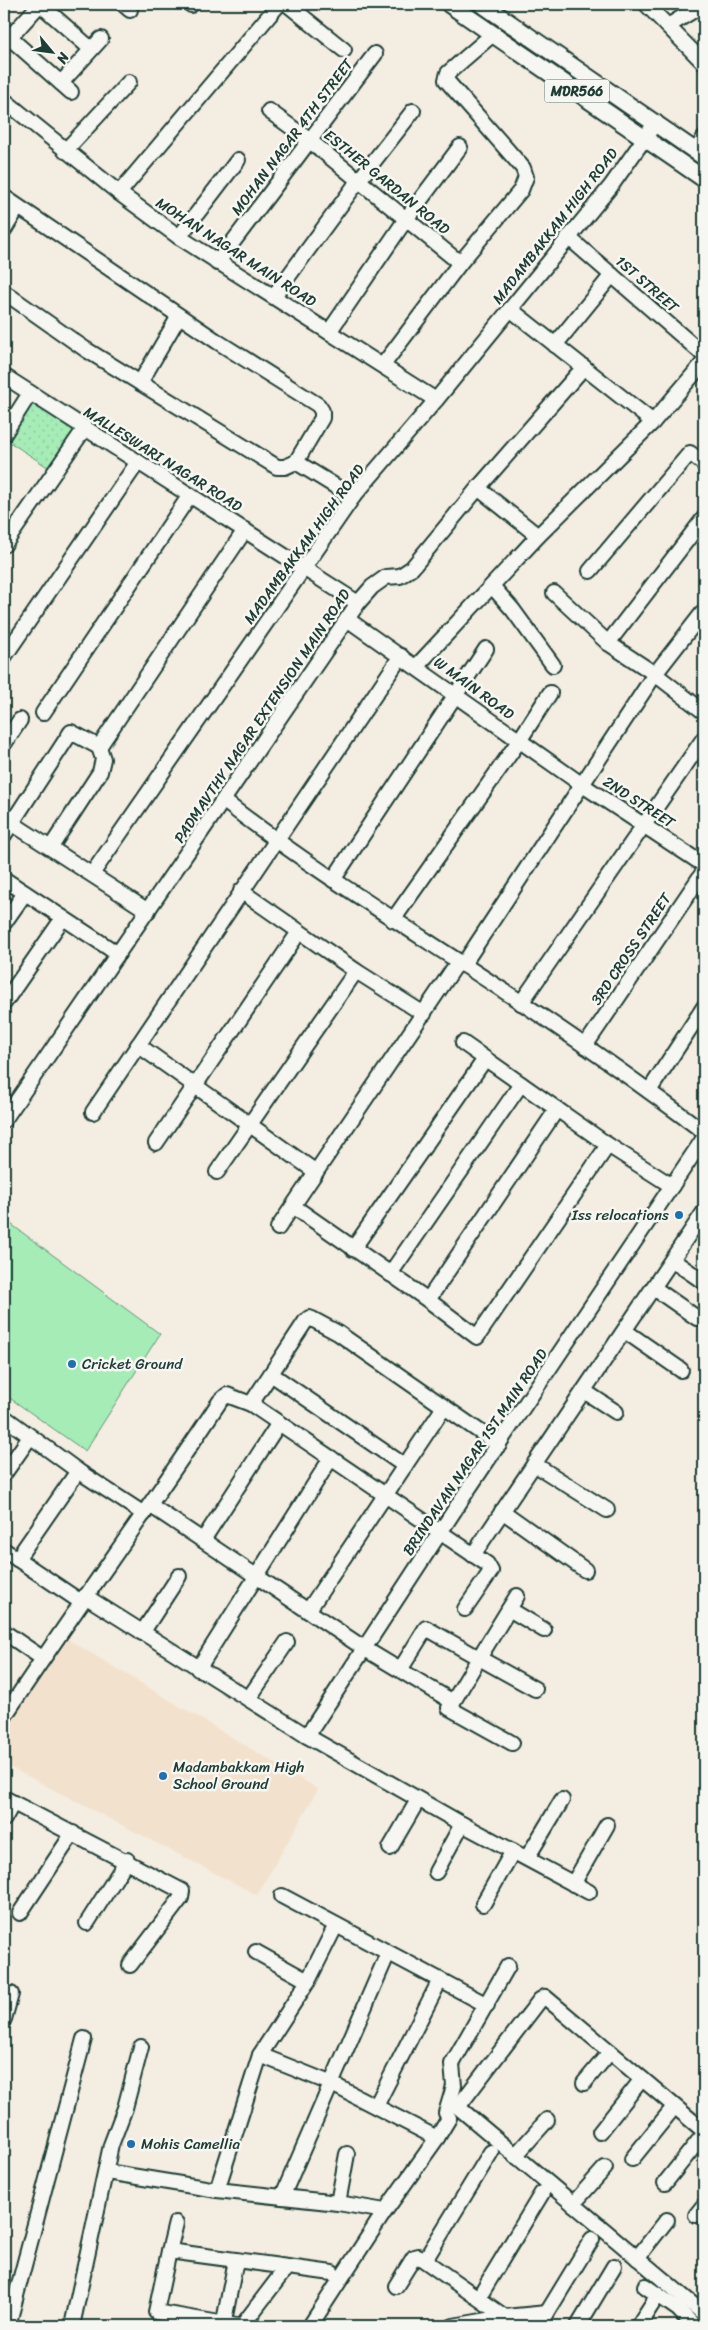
<svg xmlns="http://www.w3.org/2000/svg" width="708" height="2330" font-family="Sriracha,sans-serif">
<style>
.built{fill:#f2e2cd}
.green{fill:url(#green-dots);stroke:#629476}
.pitch{fill:#a6ecb7;stroke:#629476}
.lines{fill:none;stroke-linecap:round;stroke-linejoin:round}
.minor-casing{stroke:#1f3d34;stroke-width:18}
.major-casing{stroke:#1f3d34;stroke-width:20}
.minor{stroke:#f6f6f2;stroke-width:14}
.major{stroke:#f6f6f2;stroke-width:16}
.poi-dot{fill:#1f6fb2;stroke:#f6f6f2;stroke-width:2}
.labels{text-anchor:middle;dominant-baseline:central;stroke-width:5;stroke-linejoin:round;paint-order:stroke}
.shield{fill:#f6f6f2;stroke:#60746d;stroke-width:1}
.shield-label{font-size:14px;font-weight:bold;fill:#1f3d34}
.street-label{font-size:15px;fill:#1f3d34;stroke:#f6f6f2}
.poi-label{font-size:15px;fill:#1f3d34;stroke:#f6f6f2;text-anchor:start}
</style>
<defs>
<pattern id="green-dots" width="8" height="8" patternUnits="userSpaceOnUse" patternTransform="scale(1.25)"><rect width="8" height="8" fill="#a6ecb7"/><path d="M2 2h.1M6 6h.1" fill="none" stroke="#8ecb9e" stroke-width="1.8" stroke-linecap="round"/></pattern>
</defs>
<rect width="100%" height="100%" fill="#f4ede1"/>
<filter id="ink" filterUnits="userSpaceOnUse"><feTurbulence type="fractalNoise" baseFrequency=".02" numOctaves="2"/><feDisplacementMap in="SourceGraphic" scale="10" xChannelSelector="R" yChannelSelector="G"/><feConvolveMatrix kernelMatrix="1 2 1 2 8 2 1 2 1" color-interpolation-filters="sRGB"/></filter>
<g filter="url(#ink)">
<polygon class="built" points="59,1634 318,1789 257,1895 4,1764 4,1716"/>
<polygon class="green" points="34,396 76,427 49,468 5,439"/>
<polygon class="pitch" points="4,1219 160,1334 85,1451 4,1394"/>
<g class="lines">
<defs>
<g id="minor">
<polyline points="40,4 91,49"/>
<polyline points="123,4 130,10"/>
<polyline points="287,4 344,50"/>
<polyline points="646,4 704,63"/>
<polyline points="191,5 192,4"/>
<polyline points="668,26 704,4"/>
<polyline points="10,38 71,92"/>
<polyline points="4,44 40,4"/>
<polyline points="61,83 101,39"/>
<polyline points="4,100 119,193 179,237 436,400"/>
<polyline points="269,111 309,140 460,263"/>
<polyline points="65,151 129,82"/>
<polyline points="696,151 704,138"/>
<polyline points="119,193 279,4"/>
<polyline points="4,197 218,342 318,405 322,411 322,418 296,462 353,497"/>
<polyline points="4,230 18,207"/>
<polyline points="179,237 238,160"/>
<polyline points="568,237 704,355"/>
<polyline points="217,263 375,54"/>
<polyline points="4,292 85,349 277,467 285,467 296,462"/>
<polyline points="274,296 356,184 413,111"/>
<polyline points="510,309 653,422 704,362"/>
<polyline points="329,332 406,219 460,147"/>
<polyline points="555,345 612,275"/>
<polyline points="383,365 460,263 521,190 526,177 523,168 446,80 448,73 493,34"/>
<polyline points="4,376 358,603"/>
<polyline points="140,383 179,316"/>
<polyline points="4,434 30,393"/>
<polyline points="478,488 538,536"/>
<polyline points="4,545 85,428"/>
<polyline points="590,571 690,453 704,464"/>
<polyline points="492,586 513,610 553,665"/>
<polyline points="554,593 608,643 704,518"/>
<polyline points="347,619 581,784 704,865"/>
<polyline points="608,643 655,674 704,712"/>
<polyline points="4,657 138,462"/>
<polyline points="416,667 538,536 653,422"/>
<polyline points="43,713 190,495"/>
<polyline points="4,744 20,720"/>
<path d="M224,801C319,875 422,936 522,1003C584,1044 644,1087 704,1132"/>
<polyline points="4,818 148,911"/>
<polyline points="4,835 71,732 99,747 245,530"/>
<polyline points="51,847 100,772 103,759 99,747"/>
<polyline points="92,874 353,497 436,400 611,186 656,122"/>
<polyline points="4,879 118,954"/>
<polyline points="333,880 486,649"/>
<polyline points="241,891 356,971 424,1014"/>
<polyline points="393,920 519,741 550,693"/>
<polyline points="4,923 25,893"/>
<polyline points="463,965 655,674 704,611"/>
<polyline points="4,1003 63,918"/>
<polyline points="521,1003 704,738"/>
<polyline points="463,1043 608,1145 672,1186"/>
<polyline points="138,1045 316,1172"/>
<polyline points="585,1046 704,871"/>
<polyline points="649,1091 704,1007"/>
<polyline points="93,1112 401,656"/>
<polyline points="4,1120 358,603 372,587 386,577 400,576 412,568 478,488 584,367"/>
<polyline points="156,1143 299,932"/>
<polyline points="217,1172 356,971"/>
<polyline points="293,1206 428,1300 477,1337 608,1145"/>
<polyline points="278,1228 458,962"/>
<polyline points="353,1249 485,1059"/>
<polyline points="672,1260 704,1282"/>
<polyline points="390,1274 521,1084"/>
<polyline points="654,1288 697,1318"/>
<polyline points="428,1300 557,1109"/>
<polyline points="625,1331 681,1370"/>
<polyline points="271,1374 405,1466"/>
<polyline points="584,1391 616,1412"/>
<polyline points="251,1404 305,1322 309,1318 312,1319 338,1333 499,1445"/>
<polyline points="4,1417 78,1471 144,1514"/>
<polyline points="534,1464 607,1510"/>
<polyline points="4,1474 30,1437"/>
<polyline points="150,1505 365,1649 453,1702 479,1658 426,1628 400,1670"/>
<polyline points="502,1511 585,1570"/>
<polyline points="203,1540 279,1423"/>
<polyline points="4,1550 81,1602"/>
<polyline points="473,1555 704,1212"/>
<polyline points="17,1559 78,1471"/>
<polyline points="85,1596 307,1736 462,1824 589,1892"/>
<polyline points="517,1596 479,1658 535,1689"/>
<polyline points="509,1609 544,1630"/>
<polyline points="308,1611 444,1407"/>
<polyline points="4,1632 42,1658"/>
<polyline points="142,1633 179,1576"/>
<polyline points="198,1669 331,1458"/>
<polyline points="249,1698 287,1642"/>
<polyline points="449,1708 512,1743"/>
<path d="M4,1717C74,1610 150,1508 220,1401L227,1395L251,1404L487,1564L491,1571L465,1609"/>
<polyline points="307,1736 469,1488 704,1138"/>
<polyline points="4,1798 182,1891 181,1898 130,1965"/>
<polyline points="4,1819 13,1803"/>
<polyline points="390,1848 418,1800"/>
<polyline points="527,1858 562,1800"/>
<polyline points="436,1872 462,1824"/>
<polyline points="573,1884 607,1825"/>
<polyline points="282,1896 487,2005"/>
<polyline points="483,1904 513,1851"/>
<polyline points="20,1913 73,1833"/>
<polyline points="87,1923 127,1860"/>
<polyline points="256,1952 308,1981"/>
<polyline points="4,2019 11,1994"/>
<polyline points="260,2055 330,2083 437,2138 449,2118 446,2113 454,2086 452,2064 508,1966"/>
<polyline points="584,2083 610,2052"/>
<polyline points="376,2106 440,1980"/>
<polyline points="704,2131 545,1997 540,2000 458,2107 704,2314"/>
<polyline points="600,2132 642,2079"/>
<polyline points="515,2156 547,2120"/>
<polyline points="632,2159 674,2107"/>
<polyline points="107,2172 217,2190 338,2203 385,2211"/>
<polyline points="665,2183 704,2134"/>
<polyline points="217,2190 260,2055 308,1981 336,1925"/>
<polyline points="282,2197 388,1953"/>
<polyline points="338,2203 347,2154"/>
<polyline points="573,2204 605,2168"/>
<polyline points="696,2215 704,2205"/>
<polyline points="169,2251 176,2223"/>
<polyline points="637,2258 667,2220"/>
<polyline points="425,2260 491,2152"/>
<polyline points="396,2286 414,2257 418,2256 505,2317"/>
<polyline points="645,2286 678,2309 694,2326"/>
<polyline points="479,2297 542,2193"/>
<polyline points="8,2326 84,2039"/>
<polyline points="72,2326 111,2145 125,2108 141,2047"/>
<polyline points="223,2326 236,2260"/>
<polyline points="237,2326 156,2312 169,2251 332,2273"/>
<polyline points="242,2326 287,2267"/>
<polyline points="310,2326 385,2211 437,2138"/>
<polyline points="453,2326 505,2317 547,2313"/>
<polyline points="539,2326 592,2239"/>
<polyline points="578,2326 614,2266"/>
<polyline points="638,2326 658,2295"/>
</g>
<g id="major">
<polyline points="449,4 704,179"/>
<polyline points="482,4 704,157"/>
</g>
</defs>
<use href="#minor" class="minor-casing"/>
<use href="#major" class="major-casing"/>
<use href="#minor" class="minor"/>
<use href="#major" class="major"/>
</g>
</g>
<g class="poi-dot">
<circle cx="679" cy="1215" r="5"/>
<circle cx="72" cy="1364" r="5"/>
<circle cx="163" cy="1776" r="5"/>
<circle cx="131" cy="2144" r="5"/>
</g>
<g class="labels">
<rect class="shield" x="544.5" y="79.5" width="65" height="23" rx="4"/>
<g class="shield-label">
<text x="577" y="91">MDR566</text>
</g>
<g class="street-label">
<text transform="translate(292 137) rotate(-53)">MOHAN NAGAR 4TH STREET</text>
<text transform="translate(387 182) rotate(39)">ESTHER GARDAN ROAD</text>
<text transform="translate(555 226) rotate(-52)">MADAMBAKKAM HIGH ROAD</text>
<text transform="translate(236 252) rotate(33)">MOHAN NAGAR MAIN ROAD</text>
<text transform="translate(647 284) rotate(41)">1ST STREET</text>
<text transform="translate(163 459) rotate(32)">MALLESWARI NAGAR ROAD</text>
<text transform="translate(304 544) rotate(-54)">MADAMBAKKAM HIGH ROAD</text>
<text transform="translate(474 688) rotate(36)">W MAIN ROAD</text>
<text transform="translate(262 716) rotate(-56)">PADMAVTHY NAGAR EXTENSION MAIN ROAD</text>
<text transform="translate(639 802) rotate(33)">2ND STREET</text>
<text transform="translate(631 949) rotate(-56)">3RD CROSS STREET</text>
<text transform="translate(475 1452) rotate(-56)">BRINDAVAN NAGAR 1ST MAIN ROAD</text>
</g>
<g class="poi-label">
<text x="669" y="1215" text-anchor="end">Iss relocations</text>
<text x="82" y="1364">Cricket Ground</text>
<text x="173" y="1767">Madambakkam High<tspan x="173" dy="17">School Ground</tspan></text>
<text x="141" y="2144">Mohis Camellia</text>
</g>
</g>
<rect width="708" height="2330" fill="none" stroke="#f6f6f2" stroke-width="20"/>
<rect x="10" y="10" width="688" height="2310" fill="none" stroke="#1f3d34" stroke-width="2" filter="url(#ink)"/>
<g transform="translate(52 52) rotate(119)" stroke="#f6f6f2" stroke-width="4" paint-order="stroke">
<path d="M0-4L9 19L0 12L-9 19Z" fill="#1f3d34"/>
<text y="-8" font-size="14" font-weight="bold" text-anchor="middle" fill="#1f3d34">N</text>
</g>
</svg>
